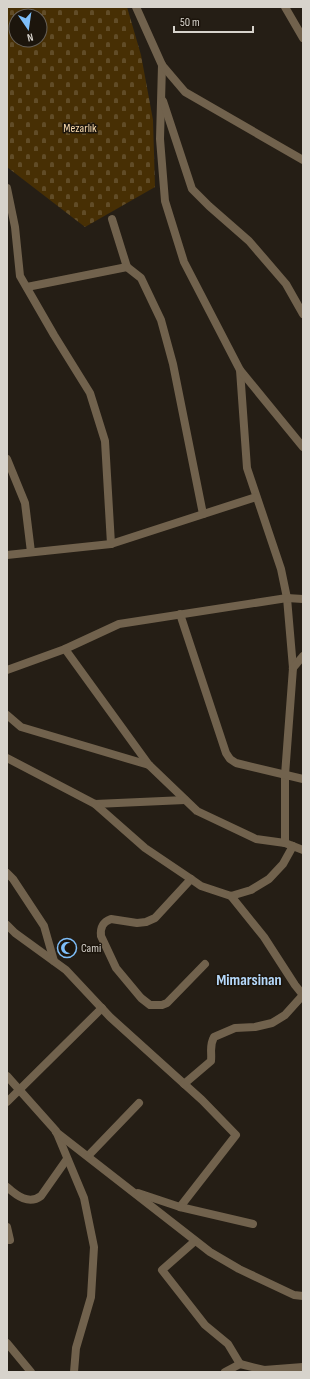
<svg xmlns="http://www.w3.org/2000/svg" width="310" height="1379" font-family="'Sofia Sans Condensed',sans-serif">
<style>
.cemetery{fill:url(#cemetery-stones);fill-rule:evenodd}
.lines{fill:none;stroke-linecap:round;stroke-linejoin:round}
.minor{stroke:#71624d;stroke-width:8}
.tertiary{stroke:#71624d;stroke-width:8}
.labels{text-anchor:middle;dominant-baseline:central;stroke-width:3;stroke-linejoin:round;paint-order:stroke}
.park-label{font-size:12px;fill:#f9daad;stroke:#1c150c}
.poi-label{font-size:12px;fill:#d7d3cc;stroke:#1c150c;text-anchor:start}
.district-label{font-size:16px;font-weight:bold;fill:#b5d8fa;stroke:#1c150c}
</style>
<defs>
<pattern id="cemetery-stones" width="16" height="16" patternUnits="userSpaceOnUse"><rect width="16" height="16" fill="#472f04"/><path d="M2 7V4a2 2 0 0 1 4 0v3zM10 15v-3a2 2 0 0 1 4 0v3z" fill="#614c27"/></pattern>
</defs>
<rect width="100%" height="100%" fill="#251e15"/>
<path class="cemetery" d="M7,7H127L141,55L153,120L155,187L85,227L7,167ZM16,16H40V40H16Z"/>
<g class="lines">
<g class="minor">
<polyline points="285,7 303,38"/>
<polyline points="162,65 160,139 165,201 184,262 240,370 247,468 281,569 287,598 293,668 285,775 285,843"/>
<polyline points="163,101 192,189 209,206 249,241 286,284 303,314"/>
<polyline points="7,188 15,227 20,276 54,335 90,393 105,441 111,544"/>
<polyline points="112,219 127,267 141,278 161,320 173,364 203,514"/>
<polyline points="27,287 127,267"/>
<polyline points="240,370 303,447"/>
<polyline points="7,459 25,503 31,552"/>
<polyline points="7,555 111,544 256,497"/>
<polyline points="180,614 226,753 230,759 236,763 303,779"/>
<polyline points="65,649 149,765 197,811 256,839 285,843 303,850"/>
<polyline points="293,668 303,656"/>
<polyline points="7,670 65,649 119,624 287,598 303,599"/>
<polyline points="7,715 21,727 149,765"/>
<polyline points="7,758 95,804 185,800"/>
<polyline points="95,804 145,848 191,879 201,886 231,896 251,890 269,879 283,864 293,846"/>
<polyline points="7,873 13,879 44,926 54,961"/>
<path d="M191,879L155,918L146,922L137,923L111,919C103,922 100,927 101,936L116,968L141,998L150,1005H162L167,1003L205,964"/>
<polyline points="231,896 264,937 295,985 303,995"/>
<polyline points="7,925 15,933 66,970 110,1017 202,1100 236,1135 180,1207"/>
<polyline points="7,1076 56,1131 84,1198 94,1247 91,1297 76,1348 74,1372"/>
<path d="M184,1084L211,1061C212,1051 209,1046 214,1037L235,1028L255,1027L272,1023L285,1015L303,995"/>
<polyline points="7,1102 102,1008"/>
<polyline points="56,1132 210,1252 239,1269 294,1295 303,1296"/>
<polyline points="88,1156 139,1103"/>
<path d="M7,1187C17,1196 29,1205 41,1196L67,1159"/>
<polyline points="138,1193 180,1207 253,1224"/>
<polyline points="7,1227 10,1240"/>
<polyline points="195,1241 162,1270 205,1325 228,1344 240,1364 264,1370 303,1367"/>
<polyline points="225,1372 240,1364"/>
</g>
<g class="tertiary">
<polyline points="136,7 162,65 185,92 303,160"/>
<polyline points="7,1343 31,1372"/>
</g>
</g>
<defs>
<symbol id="mosque-ring" viewBox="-11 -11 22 22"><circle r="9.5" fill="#1c150c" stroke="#7ebef9" stroke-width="1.5"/><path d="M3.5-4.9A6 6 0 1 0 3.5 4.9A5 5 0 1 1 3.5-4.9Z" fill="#7ebef9"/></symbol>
</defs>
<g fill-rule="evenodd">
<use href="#mosque-ring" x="56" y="937" width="22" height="22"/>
</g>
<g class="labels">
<g class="park-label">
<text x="80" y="128">Mezarlık</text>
</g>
<g class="poi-label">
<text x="81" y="948">Cami</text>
</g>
<g class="district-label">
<text x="249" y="980">Mimarsinan</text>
</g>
</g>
<rect width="310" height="1379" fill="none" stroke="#d7d3cc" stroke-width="16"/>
<g transform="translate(28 28) rotate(167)"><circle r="19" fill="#1c150c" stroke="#676159"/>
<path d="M0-3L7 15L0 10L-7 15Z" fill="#7ebef9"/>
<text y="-6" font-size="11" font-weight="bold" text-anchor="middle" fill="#d7d3cc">N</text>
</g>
<path d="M174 26v6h79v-6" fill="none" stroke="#d7d3cc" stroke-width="2"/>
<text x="180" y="26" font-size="12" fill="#d7d3cc" stroke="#1c150c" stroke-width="3" paint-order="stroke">50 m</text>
</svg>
